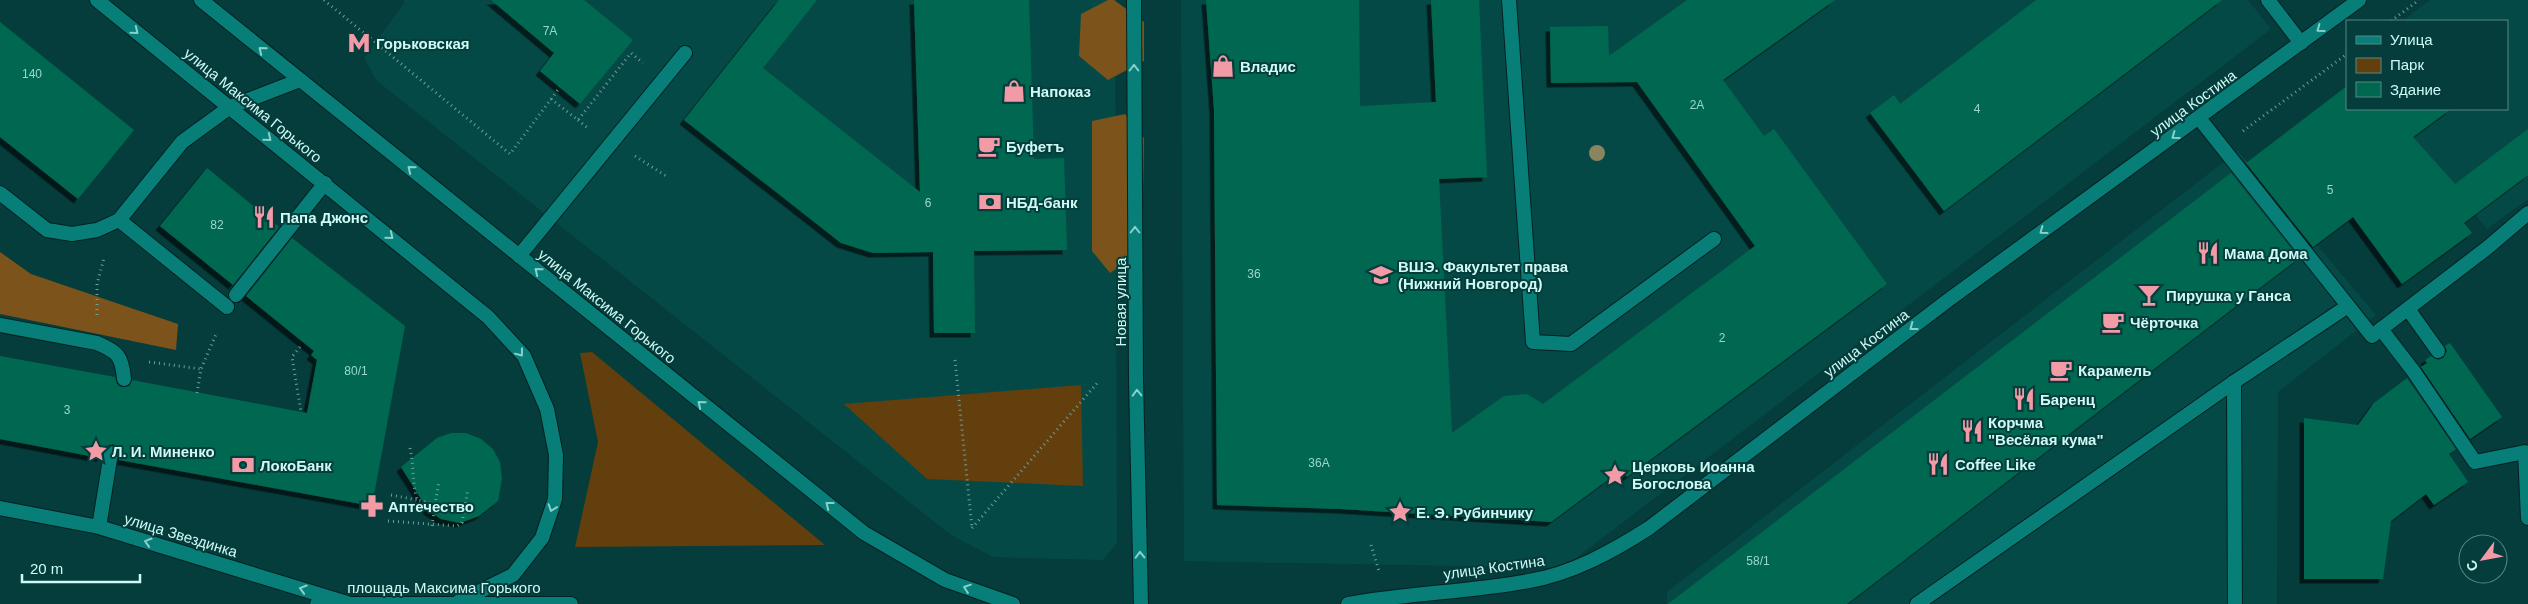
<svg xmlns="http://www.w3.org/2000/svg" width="2528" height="604" font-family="Arial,sans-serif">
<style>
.built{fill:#054946}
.green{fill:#623f0c}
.forest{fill:#7b531b}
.building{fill:#006851;filter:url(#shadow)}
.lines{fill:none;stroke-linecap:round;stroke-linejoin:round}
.service-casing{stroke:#032120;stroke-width:16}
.minor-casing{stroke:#032120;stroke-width:16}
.tertiary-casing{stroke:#032120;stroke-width:16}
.secondary-casing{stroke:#032120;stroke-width:16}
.path{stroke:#6d9f9c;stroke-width:3;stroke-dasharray:1 4;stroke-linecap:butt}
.service{stroke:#087e79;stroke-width:14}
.minor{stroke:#087e79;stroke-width:14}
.tertiary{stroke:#087e79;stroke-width:14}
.secondary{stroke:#087e79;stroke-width:14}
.tree{fill:#8a845f}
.oneway{stroke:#89cfca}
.labels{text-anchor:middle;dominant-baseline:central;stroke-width:4;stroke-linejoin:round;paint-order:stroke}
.number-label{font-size:12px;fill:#9ad6cd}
.poi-label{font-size:15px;font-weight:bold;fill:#cefaf6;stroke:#043d3b;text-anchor:start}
.street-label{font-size:15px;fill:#cefaf6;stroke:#043d3b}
</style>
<defs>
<filter id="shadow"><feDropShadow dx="-4.5" dy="4.5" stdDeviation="0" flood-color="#0009"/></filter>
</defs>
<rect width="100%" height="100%" fill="#043d3b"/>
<g class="built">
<polygon points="403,0 1115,0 1117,543 1103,560 993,557 951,535 377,81 364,58 405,2"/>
<polygon points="1181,0 2248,0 2271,29 1563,568 1184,561"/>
<polygon points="2430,0 2528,0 2528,199 2487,229 2391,109 2507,109 2507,21 2403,21"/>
<polygon points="2238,151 2376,315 2278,392 2277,604 1667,604 1667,592"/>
</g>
<g class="green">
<polygon points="592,352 825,545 575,547 598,442 580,353"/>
<polygon points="1081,385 1083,486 927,479 844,404"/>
</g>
<g class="forest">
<polygon points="1108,0 1114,0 1144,22 1144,61 1108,80 1079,56 1081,14"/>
<polygon points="1125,114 1144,138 1142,250 1110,273 1092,251 1092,121"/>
<polygon points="0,252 31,274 178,324 176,350 0,314"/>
</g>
<g class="building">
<polygon points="491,0 584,0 633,40 580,104 540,71 554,53"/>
<polygon points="779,0 817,0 763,68 920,192 914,0 1029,0 1034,159 1064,158 1067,250 974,251 975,333 934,333 933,252 873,253 841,243 684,120"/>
<polygon points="1206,0 1359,0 1360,106 1436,102 1431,0 1479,0 1487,177 1439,179 1452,433 1504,396 1527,394 1543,404 1755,246 1637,82 1551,83 1550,27 1608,26 1609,56 1687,0 1835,0 1723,80 1764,136 1774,129 1887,284 1627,477 1621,470 1551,522 1341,509 1217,505 1214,110"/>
<polygon points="2036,0 2222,0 1944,211 1870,113 1894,95 1900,104"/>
<polygon points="0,22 134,130 78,199 0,137"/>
<polygon points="2347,86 2347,109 2451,109 2413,137 2455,184 2528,129 2528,175 2464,223 2472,233 2402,284 2353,217 2313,247 2246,163"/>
<polygon points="207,168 279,227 233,285 160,226"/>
<polygon points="2231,173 2299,258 1847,604 1668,604"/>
<polygon points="292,238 405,326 372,506 119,460 119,449 113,444 105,447 102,457 95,457 0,439 0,356 115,377 117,384 121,387 129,386 132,380 307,413 317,360 311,355 314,351 246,296"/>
<polygon points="2450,343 2502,417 2470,439 2421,367 2427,363 2425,360 2431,356 2438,360 2443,358 2447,351 2445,346"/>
<polygon points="2407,378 2456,449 2449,454 2468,482 2434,505 2426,494 2391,521 2383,579 2304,579 2304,418 2358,425 2374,403"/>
<polygon points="451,433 466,433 481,439 493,449 500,462 502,478 498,501 479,516 460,523 441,519 428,510 401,467 437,438"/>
</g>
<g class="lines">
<defs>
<g id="service">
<polyline points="1509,0 1533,342 1571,344 1714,239"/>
<polyline points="2268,0 2301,43"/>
<polyline points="2199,118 2372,336 2487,248 2528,213"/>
<polyline points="0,193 47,230 72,234 97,230 119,220 182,142 230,107 300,80"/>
<polyline points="119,220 227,307"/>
<polyline points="519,256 685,53"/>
<polyline points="236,295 325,183"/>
<polyline points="2408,309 2438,351"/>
<path d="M0,325L97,343C118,352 122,356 124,379"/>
<polyline points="2381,329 2414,372 2475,462 2525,452 2528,518"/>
<polyline points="2234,382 2235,604"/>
<polyline points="99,527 111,453"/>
<polyline points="1917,604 2234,382 2348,306"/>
</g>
<g id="minor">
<polyline points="1134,0 1136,380 1141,604"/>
<path d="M1348,604C1408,593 1469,592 1529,581C1572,574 1613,551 1649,528L1947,301L2359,0"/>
</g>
<polyline id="tertiary" points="0,508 99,527 347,603"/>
<g id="secondary">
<polyline points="97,0 488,317 524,356 547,409 556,455 555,499 542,538 513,575 458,602"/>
<polyline points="201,0 864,533 945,580 1013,604"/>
<polyline points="317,604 571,604"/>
</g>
</defs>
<use href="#service" class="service-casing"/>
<use href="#minor" class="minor-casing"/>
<use href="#tertiary" class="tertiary-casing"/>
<use href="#secondary" class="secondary-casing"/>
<g class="path">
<polyline points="324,0 510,154 560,87"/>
<polyline points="2391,21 2419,0"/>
<polyline points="551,99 578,120 631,53 643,63"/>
<polyline points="578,120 589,129"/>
<polyline points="2243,131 2347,54"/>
<polyline points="635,156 666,176"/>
<polyline points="97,315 97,284 104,258"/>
<polyline points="300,347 292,357 301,412"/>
<polyline points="955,360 972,528"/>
<polyline points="149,362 201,369"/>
<polyline points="197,393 201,369 217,332"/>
<path d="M410,448C414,466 412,482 417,500L435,504L439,482"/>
<polyline points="391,495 417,500"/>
<polyline points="388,521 457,526 462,523 468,489"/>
<polyline points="432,526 435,504 464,508"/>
<polyline points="972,528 1099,381"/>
<polyline points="1371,545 1379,571"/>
</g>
<use href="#service" class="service"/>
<use href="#minor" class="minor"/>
<use href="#tertiary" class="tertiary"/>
<use href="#secondary" class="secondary"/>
</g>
<circle class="tree" cx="1597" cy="153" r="8"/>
<defs><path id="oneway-chevron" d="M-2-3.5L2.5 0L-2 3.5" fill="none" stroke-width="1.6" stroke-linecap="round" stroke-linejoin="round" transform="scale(1.25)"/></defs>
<g class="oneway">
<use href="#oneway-chevron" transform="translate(2320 29) rotate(144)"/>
<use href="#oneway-chevron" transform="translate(135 31) rotate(39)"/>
<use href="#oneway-chevron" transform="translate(262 50) rotate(-141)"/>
<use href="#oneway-chevron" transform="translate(1134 68) rotate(-90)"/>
<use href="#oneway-chevron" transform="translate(2175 136) rotate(144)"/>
<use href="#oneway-chevron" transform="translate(268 138) rotate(39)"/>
<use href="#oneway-chevron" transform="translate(411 169) rotate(-141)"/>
<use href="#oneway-chevron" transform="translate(1135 230) rotate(-90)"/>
<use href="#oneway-chevron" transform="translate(2043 231) rotate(144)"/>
<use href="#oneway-chevron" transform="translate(390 236) rotate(39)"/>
<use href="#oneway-chevron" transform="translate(538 271) rotate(-141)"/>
<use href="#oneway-chevron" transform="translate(1913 327) rotate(143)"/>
<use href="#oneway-chevron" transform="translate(520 353) rotate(53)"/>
<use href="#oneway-chevron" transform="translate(1137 393) rotate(-91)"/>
<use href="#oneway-chevron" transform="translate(701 404) rotate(-141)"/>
<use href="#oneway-chevron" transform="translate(829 505) rotate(-142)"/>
<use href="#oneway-chevron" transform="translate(552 508) rotate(109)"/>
<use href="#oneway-chevron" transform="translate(148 542) rotate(-163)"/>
<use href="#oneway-chevron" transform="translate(1140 555) rotate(-91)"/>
<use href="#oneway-chevron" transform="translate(967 588) rotate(-161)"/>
<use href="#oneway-chevron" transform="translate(303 589) rotate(-163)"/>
</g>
<defs>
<symbol id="metro-bare" viewBox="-9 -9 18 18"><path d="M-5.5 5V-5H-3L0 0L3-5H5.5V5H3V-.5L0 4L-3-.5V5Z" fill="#f39aa7" stroke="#043d3b" stroke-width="2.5" paint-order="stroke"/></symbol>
<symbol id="shop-bare" viewBox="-9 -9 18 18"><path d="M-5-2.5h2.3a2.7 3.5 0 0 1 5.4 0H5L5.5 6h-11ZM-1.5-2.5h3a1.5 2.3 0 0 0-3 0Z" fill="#f39aa7" stroke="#043d3b" stroke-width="2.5" paint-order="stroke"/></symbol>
<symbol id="cafe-bare" viewBox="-9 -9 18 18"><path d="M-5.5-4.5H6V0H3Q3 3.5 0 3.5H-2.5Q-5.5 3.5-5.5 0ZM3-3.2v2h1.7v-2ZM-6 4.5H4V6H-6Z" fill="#f39aa7" stroke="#043d3b" stroke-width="2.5" paint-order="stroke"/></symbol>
<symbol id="bank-bare" viewBox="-9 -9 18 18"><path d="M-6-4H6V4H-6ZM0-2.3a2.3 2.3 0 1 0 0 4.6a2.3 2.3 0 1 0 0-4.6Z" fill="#f39aa7" stroke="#043d3b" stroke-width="2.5" paint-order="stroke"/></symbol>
<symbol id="restaurant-bare" viewBox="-9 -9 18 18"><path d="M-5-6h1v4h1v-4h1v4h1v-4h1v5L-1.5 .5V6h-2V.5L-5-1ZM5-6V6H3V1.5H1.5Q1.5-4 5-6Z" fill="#f39aa7" stroke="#043d3b" stroke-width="2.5" paint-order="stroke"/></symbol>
<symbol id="university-bare" viewBox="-9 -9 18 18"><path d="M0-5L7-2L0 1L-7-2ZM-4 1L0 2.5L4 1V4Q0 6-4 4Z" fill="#f39aa7" stroke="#043d3b" stroke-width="2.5" paint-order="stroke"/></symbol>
<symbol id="bar-bare" viewBox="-9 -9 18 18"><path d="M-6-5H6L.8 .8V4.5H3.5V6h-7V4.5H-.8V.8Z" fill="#f39aa7" stroke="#043d3b" stroke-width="2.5" paint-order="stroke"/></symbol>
<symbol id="sight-bare" viewBox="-9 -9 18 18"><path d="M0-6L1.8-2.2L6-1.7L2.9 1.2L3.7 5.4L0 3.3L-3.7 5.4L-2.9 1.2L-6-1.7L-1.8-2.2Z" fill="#f39aa7" stroke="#043d3b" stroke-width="2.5" paint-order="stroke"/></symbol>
<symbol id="pharmacy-bare" viewBox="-9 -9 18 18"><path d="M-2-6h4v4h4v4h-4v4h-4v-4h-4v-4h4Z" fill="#f39aa7" stroke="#043d3b" stroke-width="2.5" paint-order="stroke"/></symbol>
</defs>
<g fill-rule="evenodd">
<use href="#metro-bare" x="343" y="27" width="32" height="32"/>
<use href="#shop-bare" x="1207" y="50" width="32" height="32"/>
<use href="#shop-bare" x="998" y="75" width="32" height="32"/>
<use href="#cafe-bare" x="973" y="130" width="32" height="32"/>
<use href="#bank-bare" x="974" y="186" width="32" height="32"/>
<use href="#restaurant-bare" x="248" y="201" width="32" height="32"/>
<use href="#restaurant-bare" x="2192" y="237" width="32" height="32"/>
<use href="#university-bare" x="1365" y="259" width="32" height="32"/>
<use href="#bar-bare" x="2133" y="279" width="32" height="32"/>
<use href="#cafe-bare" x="2097" y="306" width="32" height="32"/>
<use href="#cafe-bare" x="2045" y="354" width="32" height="32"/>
<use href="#restaurant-bare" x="2008" y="383" width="32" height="32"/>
<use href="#restaurant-bare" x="1956" y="415" width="32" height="32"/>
<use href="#sight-bare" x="80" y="435" width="32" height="32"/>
<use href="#restaurant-bare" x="1922" y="448" width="32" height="32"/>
<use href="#bank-bare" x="227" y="449" width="32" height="32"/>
<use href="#sight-bare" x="1599" y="459" width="32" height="32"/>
<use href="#pharmacy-bare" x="356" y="490" width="32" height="32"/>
<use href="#sight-bare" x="1384" y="496" width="32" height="32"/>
</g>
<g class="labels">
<g class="number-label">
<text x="550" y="31">7А</text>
<text x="32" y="74">140</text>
<text x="1697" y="105">2А</text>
<text x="1977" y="109">4</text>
<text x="2330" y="190">5</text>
<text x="928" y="203">6</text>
<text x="217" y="225">82</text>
<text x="1254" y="274">36</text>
<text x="1722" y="338">2</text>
<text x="356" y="371">80/1</text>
<text x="67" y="410">3</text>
<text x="1319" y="463">36А</text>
<text x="1758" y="561">58/1</text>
</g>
<g class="poi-label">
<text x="376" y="43">Горьковская</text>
<text x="1240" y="66">Владис</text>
<text x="1030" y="91">Напоказ</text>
<text x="1006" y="146">Буфетъ</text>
<text x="1006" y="202">НБД-банк</text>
<text x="280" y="217">Папа Джонс</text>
<text x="2224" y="253">Мама Дома</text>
<text x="1398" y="266">ВШЭ. Факультет права<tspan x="1398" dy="17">(Нижний Новгород)</tspan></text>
<text x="2166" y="295">Пирушка у Ганса</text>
<text x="2130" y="322">Чёрточка</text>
<text x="2078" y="370">Карамель</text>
<text x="2040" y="399">Баренц</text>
<text x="1988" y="422">Корчма<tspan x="1988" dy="17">"Весёлая кума"</tspan></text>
<text x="112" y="451">Л. И. Миненко</text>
<text x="1955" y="464">Coffee Like</text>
<text x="260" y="465">ЛокоБанк</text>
<text x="1632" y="466">Церковь Иоанна<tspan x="1632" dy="17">Богослова</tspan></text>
<text x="388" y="506">Аптечество</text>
<text x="1416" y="512">Е. Э. Рубинчику</text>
</g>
<g class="street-label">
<text transform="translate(2193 103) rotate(-36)">улица Костина</text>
<text transform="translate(253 105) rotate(39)">улица Максима Горького</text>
<text transform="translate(1120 302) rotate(-90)">Новая улица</text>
<text transform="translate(607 306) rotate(39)">улица Максима Горького</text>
<text transform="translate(1866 343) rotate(-37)">улица Костина</text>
<text transform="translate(181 535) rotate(17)">улица Звездинка</text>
<text transform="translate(1494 567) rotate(-8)">улица Костина</text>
<text x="444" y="587">площадь Максима Горького</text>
</g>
</g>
<rect x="2346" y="20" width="162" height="90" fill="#043d3b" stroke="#558986"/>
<rect x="2356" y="36" width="25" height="8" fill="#087e79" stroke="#558986"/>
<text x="2390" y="45" font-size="15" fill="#cefaf6">Улица</text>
<rect x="2356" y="58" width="25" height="15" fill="#623f0c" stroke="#558986"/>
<text x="2390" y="70" font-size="15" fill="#cefaf6">Парк</text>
<rect x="2356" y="82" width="25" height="15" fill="#006851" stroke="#558986"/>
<text x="2390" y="95" font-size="15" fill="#cefaf6">Здание</text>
<g transform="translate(2483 559) rotate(238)"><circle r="24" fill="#043d3b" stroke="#558986"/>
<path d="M0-4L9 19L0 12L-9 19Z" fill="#f39aa7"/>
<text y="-8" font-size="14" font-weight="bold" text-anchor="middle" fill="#cefaf6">С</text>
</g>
<path d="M22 574v8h118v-8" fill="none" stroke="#cefaf6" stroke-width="2.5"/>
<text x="30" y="574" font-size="15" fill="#cefaf6" stroke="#043d3b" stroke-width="4" paint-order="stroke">20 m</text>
</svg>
